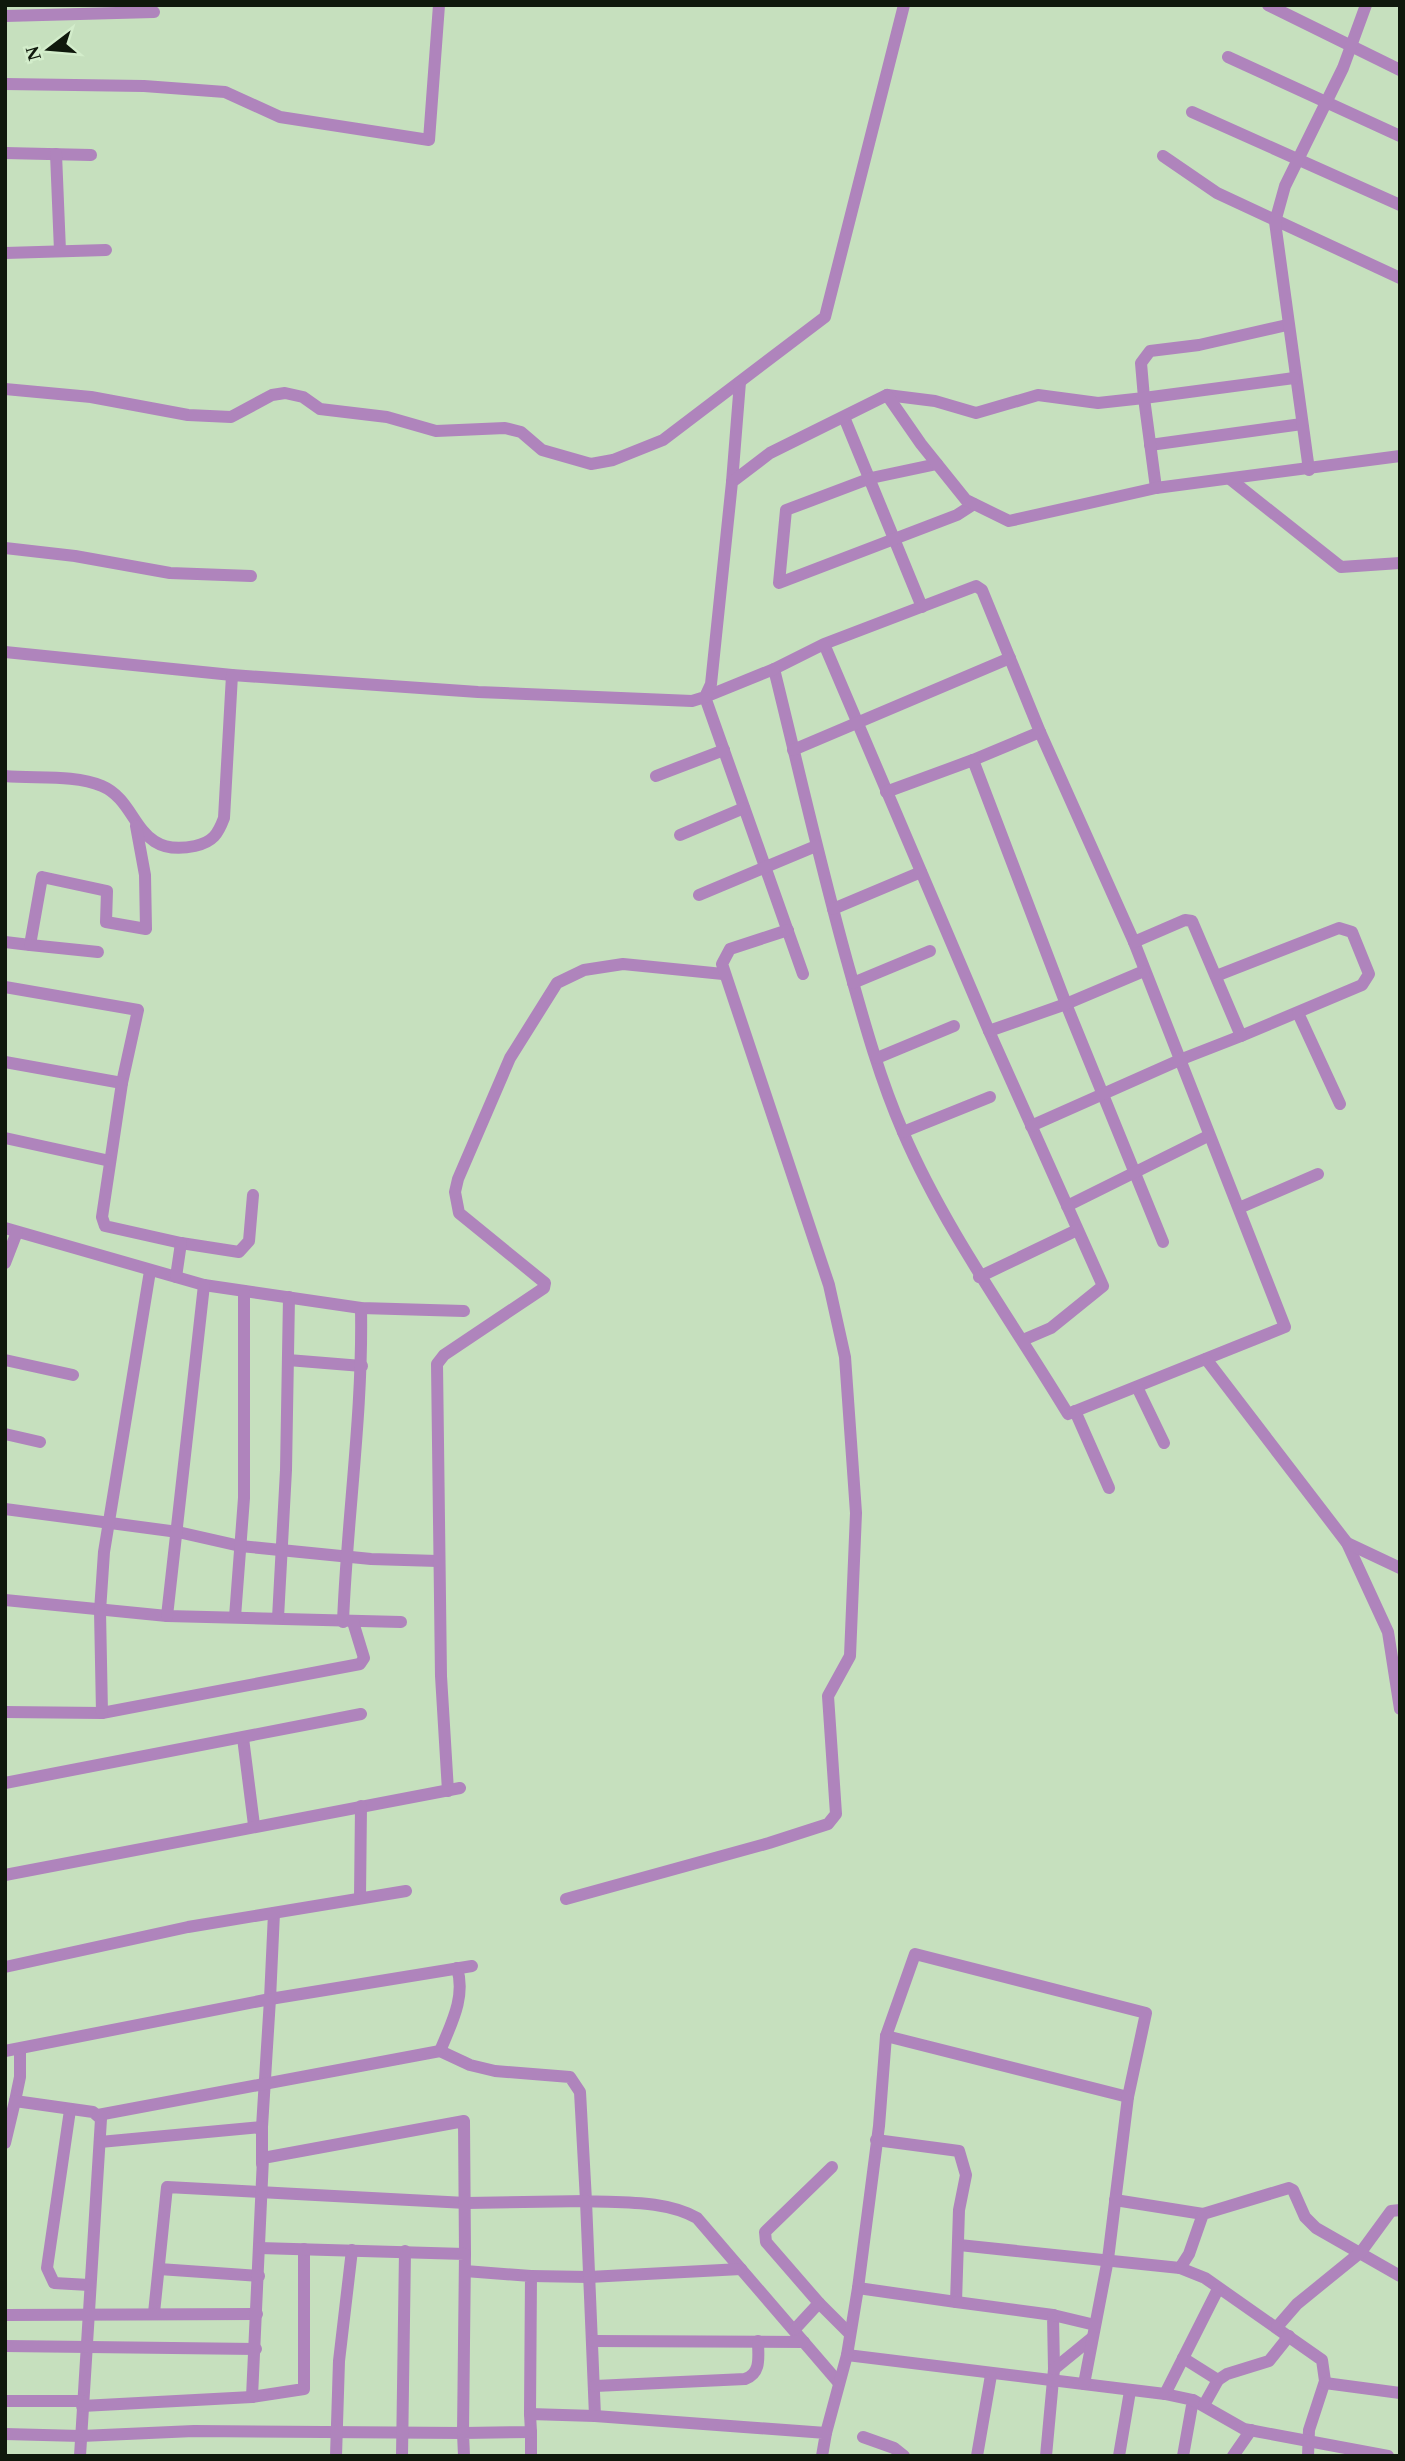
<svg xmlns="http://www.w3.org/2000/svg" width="1405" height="2461" font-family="'Times New Roman',serif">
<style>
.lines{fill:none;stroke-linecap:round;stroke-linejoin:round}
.street{stroke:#af84bc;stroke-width:12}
</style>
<rect width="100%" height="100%" fill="#c6e0be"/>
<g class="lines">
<g class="street">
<polyline points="1268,5 1400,70"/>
<polyline points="5,16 154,12"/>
<polyline points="1228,57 1400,136"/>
<polyline points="5,84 144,86 225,92 280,117 429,140 439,5"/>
<polyline points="1192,112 1400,205"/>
<polyline points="5,153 91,155"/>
<polyline points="56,154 60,251"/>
<polyline points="1163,156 1217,193 1400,278"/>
<polyline points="5,253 106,250"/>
<polyline points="5,389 91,397 188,415 231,417 272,395 285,393 303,397 320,409 387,417 436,431 505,428 521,432 542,450 591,464 613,460 663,440 825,317 904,5"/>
<polyline points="887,395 935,401 976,413 1038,395 1098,403 1144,398 1141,363 1150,351 1199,345 1287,325"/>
<polyline points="844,417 922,607"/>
<polyline points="1150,445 1302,424"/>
<polyline points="937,464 871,478 786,510 779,583 957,515 974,504"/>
<polyline points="1309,470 1275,222 1285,186 1343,68 1366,5"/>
<polyline points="1230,479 1341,567 1400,563"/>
<polyline points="732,482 740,382"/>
<polyline points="1156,488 1144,398 1294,378"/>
<polyline points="5,548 75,556 170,573 251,576"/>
<path d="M824,644L774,669C798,766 820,864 847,961C863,1018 879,1077 903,1132C946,1232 1012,1321 1068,1414L1285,1327L1134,942L1040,732L982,590L976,586L824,644L989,1031L1103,1286L1051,1328L1023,1340"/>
<polyline points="5,652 232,675"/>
<polyline points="774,669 705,697 803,974"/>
<polyline points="793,750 1010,658"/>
<polyline points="973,760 1040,732"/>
<path d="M5,776C35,779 74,774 102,786C140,802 134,859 195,846C213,842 218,834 224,818L232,675L478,692L692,701L705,697L711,684L732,482L770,453L887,395L921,444L966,500L1009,521L1156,488L1400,456"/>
<polyline points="656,776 724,750"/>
<polyline points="886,792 973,760 1066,1004 1163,1242"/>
<polyline points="680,835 744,808"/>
<polyline points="699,895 816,846"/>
<polyline points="833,909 921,872"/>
<polyline points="5,942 30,945 42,877 107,891 106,922 146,929 145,875 136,826"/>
<polyline points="30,945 98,952"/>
<polyline points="1216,976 1339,928 1352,932 1369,974 1362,985 1241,1036"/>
<polyline points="853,983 930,951"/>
<polyline points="5,987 138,1010 122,1083"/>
<polyline points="1298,1013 1340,1104"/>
<polyline points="989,1031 1066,1004 1144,971"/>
<polyline points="877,1058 954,1026"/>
<polyline points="5,1062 122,1083 102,1217 105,1226 181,1243 239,1252 249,1241 253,1195"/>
<polyline points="1031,1126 1182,1059 1241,1036 1192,921 1185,920 1134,942"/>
<polyline points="903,1132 990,1097"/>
<polyline points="5,1138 110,1161"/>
<polyline points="1067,1206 1208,1136"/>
<polyline points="1239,1208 1318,1174"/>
<polyline points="5,1228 204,1285 361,1308 464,1311"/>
<polyline points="5,1263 17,1232"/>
<polyline points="176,1277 181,1243"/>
<polyline points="979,1277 1077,1230"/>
<polyline points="1206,1359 1347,1543 1388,1632 1400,1709"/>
<polyline points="5,1360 73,1375"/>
<polyline points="288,1360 362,1366"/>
<polyline points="1137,1387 1164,1443"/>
<polyline points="1075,1411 1109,1488"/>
<polyline points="5,1434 40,1442"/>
<polyline points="5,1509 178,1532 240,1546 371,1559 438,1561"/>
<polyline points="1347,1543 1400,1568"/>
<polyline points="5,1600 167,1616 401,1622"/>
<polyline points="167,1616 204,1285"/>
<polyline points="235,1617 244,1498 244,1291"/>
<polyline points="278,1618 286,1470 289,1297"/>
<path d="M343,1622C347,1517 363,1414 361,1308"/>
<polyline points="5,1712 102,1713 360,1664 364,1658 353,1622"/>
<polyline points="102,1713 100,1611 104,1552 150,1271"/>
<polyline points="243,1738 254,1825"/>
<polyline points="5,1783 361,1714"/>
<polyline points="448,1791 441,1676 437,1364 444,1355 544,1288 545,1283 459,1213 455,1192 458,1179 510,1058 557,983 584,970 623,964 723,974"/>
<polyline points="5,1875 460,1788"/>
<polyline points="360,1897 361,1806"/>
<polyline points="566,1899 769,1843 828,1824 836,1814 828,1696 850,1656 856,1513 845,1357 829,1285 722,964 730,949 788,930"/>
<polyline points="274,1913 270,1999 472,1966"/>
<polyline points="5,1967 188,1927 406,1891"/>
<polyline points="886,2036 1128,2097"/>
<polyline points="20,2049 20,2077 15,2101 93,2112 101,2119 80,2456"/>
<polyline points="5,2051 270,1999 262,2127"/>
<path d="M440,2051C451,2024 466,1997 457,1968"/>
<polyline points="70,2110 47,2268 54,2283 89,2285"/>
<path d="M98,2115L440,2051L470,2065L495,2071L570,2077L580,2092L586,2201C623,2203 665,2200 697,2218L839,2383"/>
<polyline points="100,2142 262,2127 262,2164"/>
<polyline points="5,2143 15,2101"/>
<polyline points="1115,2200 1203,2214"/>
<polyline points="959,2245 1180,2268 1189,2254 1203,2214 1289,2188 1293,2190 1305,2217 1316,2228 1400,2276"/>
<polyline points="1180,2268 1205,2278 1322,2360 1325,2381 1309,2430 1308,2456"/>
<polyline points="159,2269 259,2276"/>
<polyline points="465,2271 531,2276 530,2414"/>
<polyline points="531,2276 589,2277 741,2269"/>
<polyline points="858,2288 956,2302 959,2210 966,2175 959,2151 876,2140"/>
<polyline points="956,2302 1053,2315 1054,2369 1046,2456"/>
<polyline points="819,2303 850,2334"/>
<polyline points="154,2313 167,2187 466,2203 586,2201 595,2416"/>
<polyline points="5,2315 257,2314"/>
<polyline points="1053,2315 1095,2325"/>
<polyline points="1277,2327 1297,2304 1361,2252 1391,2211 1400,2210"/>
<polyline points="795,2329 819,2303 766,2242 765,2232 832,2167"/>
<polyline points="593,2341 804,2342"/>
<polyline points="5,2346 256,2349"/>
<polyline points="847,2355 1165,2394 1193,2400 1183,2456"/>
<polyline points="1183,2358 1218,2380"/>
<polyline points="1054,2369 1092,2338"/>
<polyline points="1325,2383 1400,2393"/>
<path d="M595,2386L745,2379C762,2373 758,2356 758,2341"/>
<polyline points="1165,2394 1218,2289"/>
<polyline points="252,2397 263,2158 464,2121 465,2254"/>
<polyline points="1193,2400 1244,2429 1388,2456"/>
<polyline points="5,2401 83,2401"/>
<polyline points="1204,2405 1218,2380 1227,2374 1269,2361 1289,2336"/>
<polyline points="82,2406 252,2397 304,2389 304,2249"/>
<polyline points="531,2432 531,2456"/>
<polyline points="826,2433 847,2355 858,2288 879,2126 886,2036 915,1954 1146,2013 1128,2097 1108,2259 1084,2384"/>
<polyline points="5,2434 81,2436 194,2431 463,2433 465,2254 259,2248"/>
<polyline points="863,2437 894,2448 904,2456"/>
<polyline points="336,2456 339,2361 352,2250"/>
<polyline points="402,2456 405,2251"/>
<polyline points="464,2456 463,2433 531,2432 530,2414 595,2416 826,2433 822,2456"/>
<polyline points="977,2456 991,2375"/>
<polyline points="1119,2456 1130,2391"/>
<polyline points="1233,2456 1251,2430"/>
</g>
</g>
<rect width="1405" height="2461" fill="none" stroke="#0f180c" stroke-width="14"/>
<g transform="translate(49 49) rotate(254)" stroke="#d3edcb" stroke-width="5" paint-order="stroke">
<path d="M0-5L12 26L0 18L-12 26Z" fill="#0f180c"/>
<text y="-10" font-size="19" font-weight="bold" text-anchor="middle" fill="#0f180c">N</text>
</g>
</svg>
